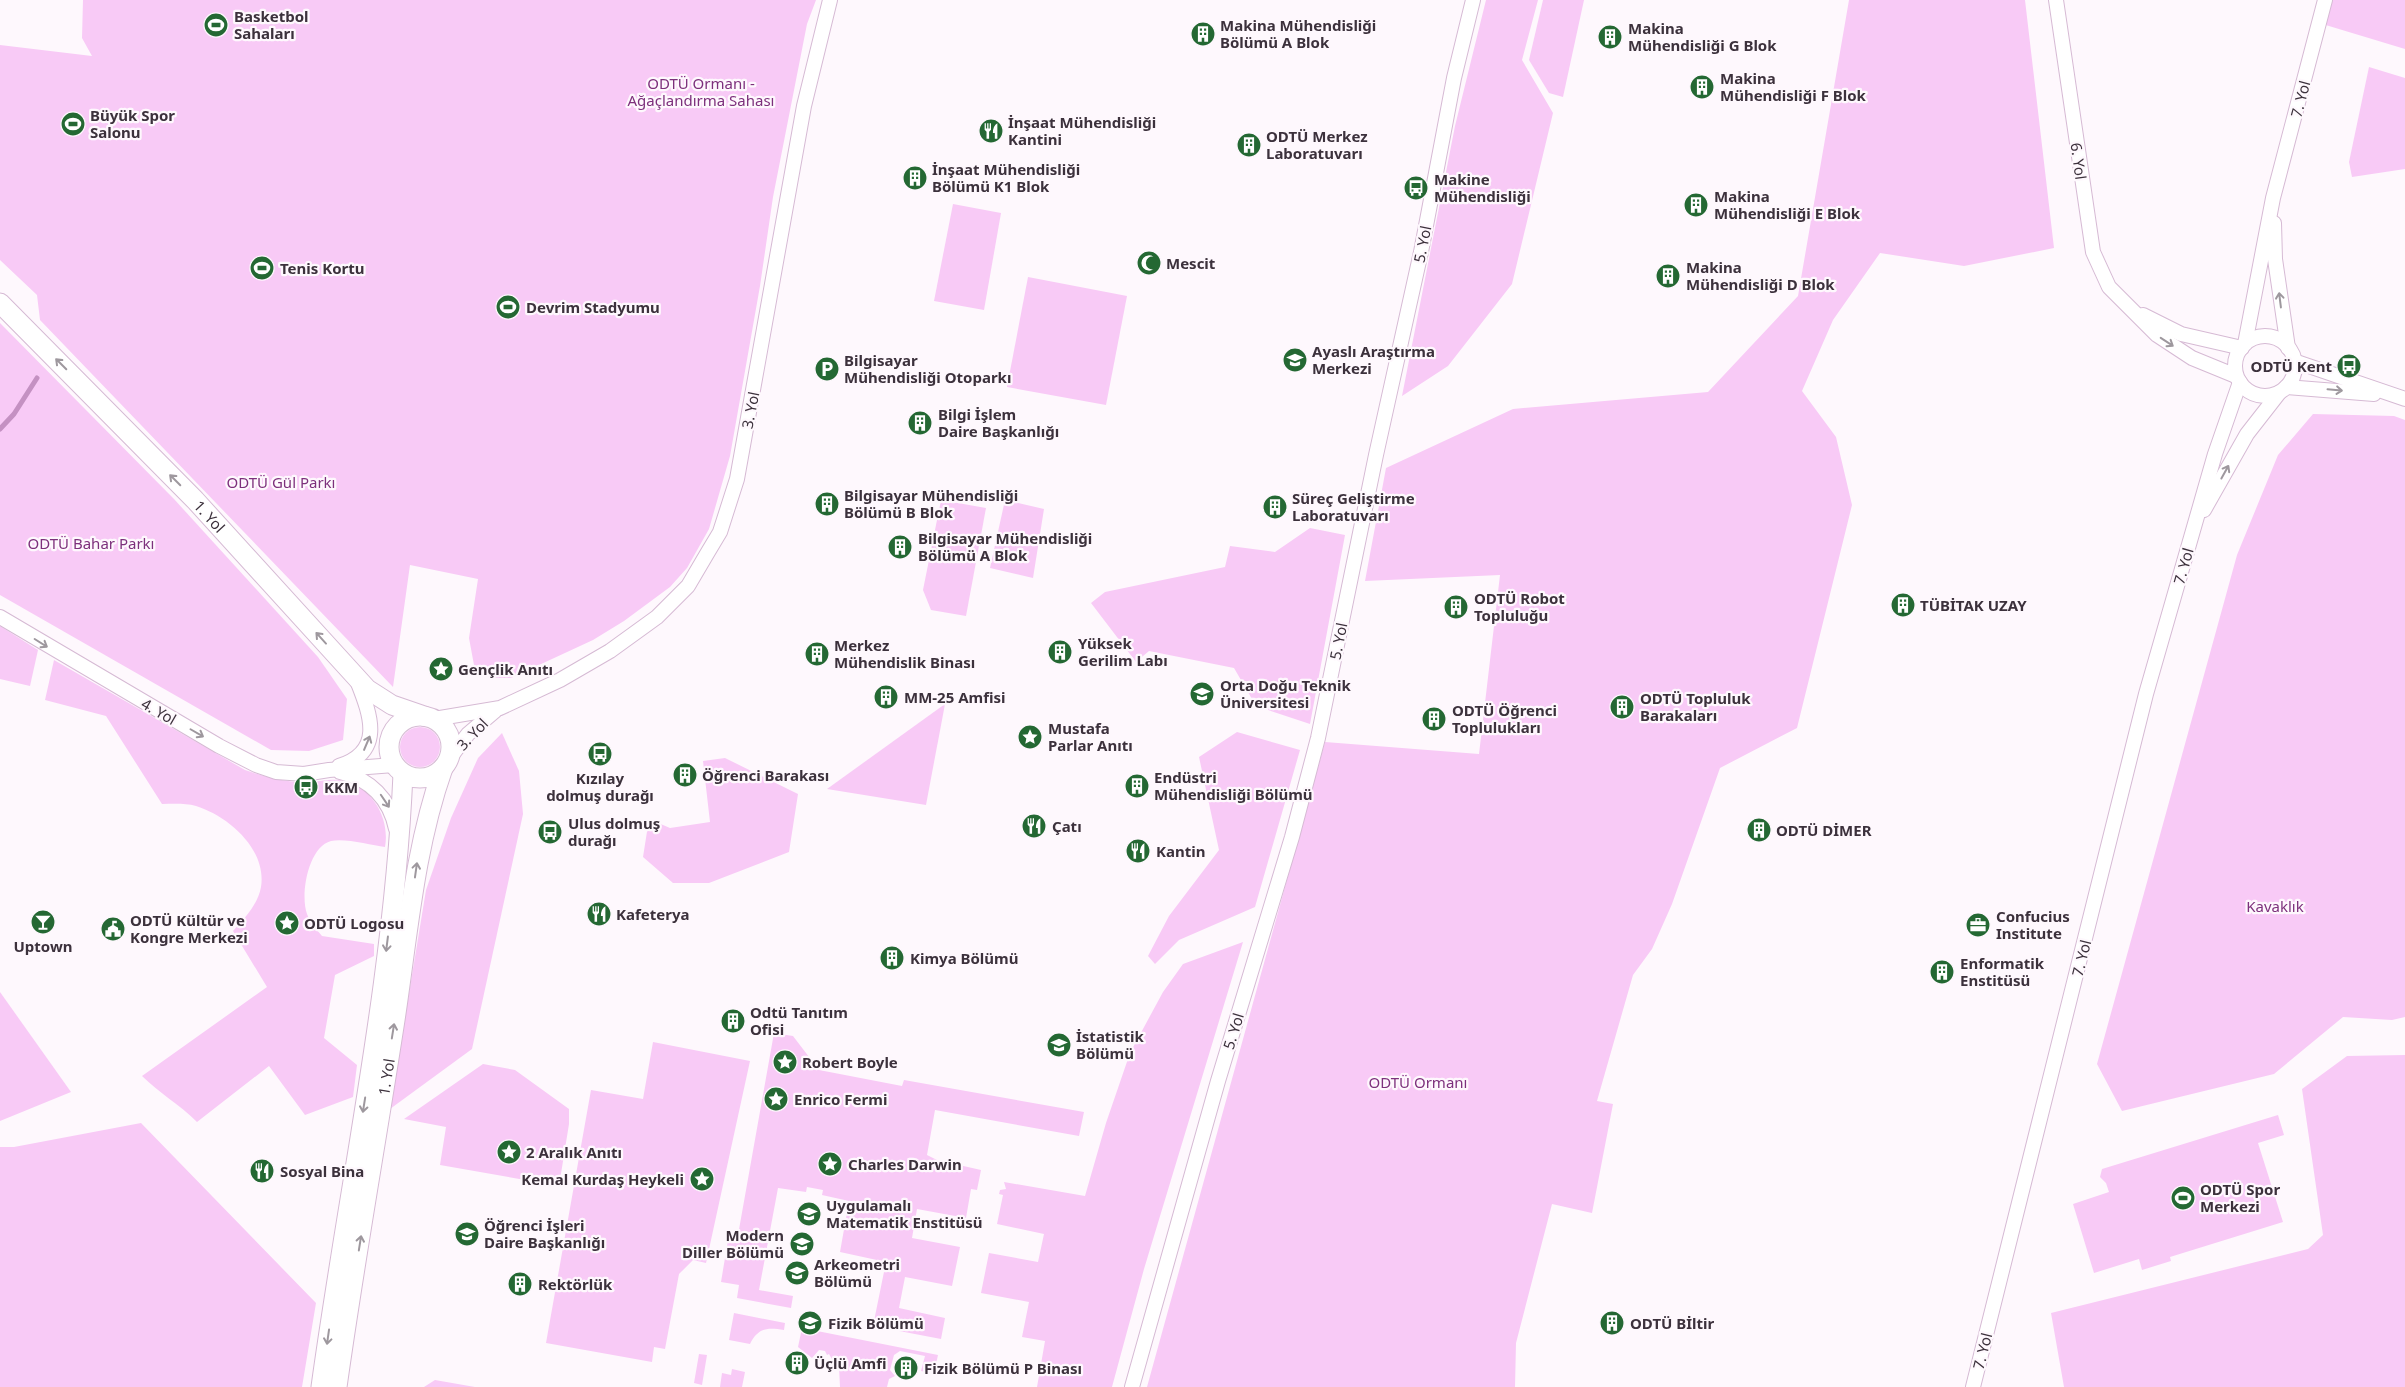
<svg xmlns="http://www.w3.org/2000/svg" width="2405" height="1387" font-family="'Noto Sans',sans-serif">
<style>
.green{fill:#f8caf6}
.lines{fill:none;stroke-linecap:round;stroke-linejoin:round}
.stream{stroke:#c491c2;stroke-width:5}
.street-casing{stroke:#d6bad4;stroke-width:16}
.secondary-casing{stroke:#d6bad4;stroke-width:21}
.street{stroke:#fff;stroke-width:14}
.secondary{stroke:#fff;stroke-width:19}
.oneway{stroke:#9e989e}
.labels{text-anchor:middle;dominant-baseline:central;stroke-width:4.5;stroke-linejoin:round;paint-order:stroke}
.poi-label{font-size:15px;font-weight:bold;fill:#3c313c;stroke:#fef8fd;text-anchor:start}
.park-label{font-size:15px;fill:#7d307c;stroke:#fef8fd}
.street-label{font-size:15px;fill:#3c313c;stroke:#fef8fd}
</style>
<rect width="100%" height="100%" fill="#fef8fd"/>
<g class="green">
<polygon points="83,0 816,0 807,24 773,197 760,286 730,456 709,529 687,568 670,587 624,621 593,640 511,678 490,678 474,665 469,638 478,579 410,565 393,687 40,320 37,295 0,260 0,45 92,56 82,38"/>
<polygon points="1486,0 1538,0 1522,60 1553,113 1512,284 1448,366 1402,396 1455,126"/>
<polygon points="1543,0 1584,0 1563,97 1549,93 1529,60"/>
<polygon points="1849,0 2025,0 2054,248 1964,266 1880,253 1833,320 1802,391 1836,437 1852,505 1797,728 1720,768 1672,904 1652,949 1633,975 1597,1101 1613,1104 1592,1213 1552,1204 1516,1343 1515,1387 1147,1387 1325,742 1479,754 1500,575 1365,581 1386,468 1513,409 1708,392 1798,296"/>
<polygon points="2325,0 2405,0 2405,49 2319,23"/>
<polygon points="2369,67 2405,78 2405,169 2352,177 2349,162"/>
<polygon points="953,204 1001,213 984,310 934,301"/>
<polygon points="1028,277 1127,296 1106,405 1007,387"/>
<polygon points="0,323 174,499 318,657 347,699 343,740 309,751 271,750 0,595"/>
<polygon points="2313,414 2394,416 2405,420 2405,1017 2392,1020 2343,1017 2274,1074 2122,1111 2097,1064 2237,555 2278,455"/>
<polygon points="941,500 986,508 966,616 931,610 923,590"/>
<polygon points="1005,500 1044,509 1033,578 990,568"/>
<polygon points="1310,528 1345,535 1310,724 1256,706 1234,668 1149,651 1136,662 1091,603 1105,592 1225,567 1230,546 1275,552"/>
<polygon points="0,626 38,650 30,686 0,679"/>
<path d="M54,660L245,770C265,777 287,783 309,782C322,781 332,778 344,781C374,788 390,820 385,847C371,845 345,838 331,841C308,847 300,895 307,914C310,922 316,929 322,936L374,944V956L335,975L324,1038L357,1065L353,1097L305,1115L269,1066L197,1122C179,1104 159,1093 142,1076L267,987L233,931C245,918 258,904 261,887C267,849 228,816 196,806C185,803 173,804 162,804L106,716L45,700Z"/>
<polygon points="945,704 926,805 827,789"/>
<circle cx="420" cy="747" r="20"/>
<polygon points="1237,732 1300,750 1255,907 1179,940 1155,964 1148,956 1169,916 1219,850 1199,757"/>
<polygon points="502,733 519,771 523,814 472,1049 390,1109 426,890 451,818 478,758"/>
<polygon points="725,758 798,794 789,852 709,883 673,883 643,857 649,819 670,828 710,822 703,761"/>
<polygon points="1243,942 1144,1269 1112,1387 1037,1387 1045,1341 1022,1337 1029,1302 981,1293 989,1253 1038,1262 1044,1234 997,1224 1003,1195 999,1194 1000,1190 1006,1189 1004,1182 1085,1196 1106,1123 1130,1053 1163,992 1183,964"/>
<polygon points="0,992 71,1092 0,1121"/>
<polygon points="774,1033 793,1036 819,1070 902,1086 904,1080 1084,1112 1079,1136 935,1110 927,1155 937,1160 981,1170 977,1190 971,1189 966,1218 917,1209 912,1238 960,1247 952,1286 905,1277 899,1308 945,1318 941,1339 873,1326 886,1262 840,1252 849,1201 822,1195 823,1190 807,1187 806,1192 778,1188 759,1290 793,1296 791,1308 737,1298 739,1285 721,1282 729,1234 738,1235"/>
<polygon points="653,1042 750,1061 706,1263 693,1260 679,1274 665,1349 654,1347 652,1362 546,1343 591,1090 643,1099"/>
<polygon points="2405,1055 2405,1387 2064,1387 2051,1313 2308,1249 2323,1235 2302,1089 2347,1056"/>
<polygon points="483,1064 515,1070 569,1109 569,1124 559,1186 440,1165 446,1127 404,1119"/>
<polygon points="2278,1115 2284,1135 2258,1143 2283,1222 2170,1257 2171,1261 2142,1270 2139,1259 2094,1273 2073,1204 2109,1192 2106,1183 2100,1177 2102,1169"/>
<polygon points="141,1123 316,1303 302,1387 0,1387 0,1147 14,1147"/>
<path d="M734,1313L785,1323L784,1330C767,1327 758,1328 750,1344L729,1340Z"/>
<polygon points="802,1328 938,1355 936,1364 931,1366 930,1373 921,1371 925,1356 900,1351 894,1355 890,1370 895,1376 889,1379 887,1387 840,1387 839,1367 837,1368 829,1354 827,1355 825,1351 819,1350 812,1358 798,1347"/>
<polygon points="699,1354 707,1355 702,1385 694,1383"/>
<polygon points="732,1369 745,1372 742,1387 720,1387 722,1373 731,1375"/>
<polygon points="435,1380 475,1387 424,1387"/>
</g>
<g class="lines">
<polyline class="stream" points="0,429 14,414 37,378"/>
<defs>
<g id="street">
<polyline points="2056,0 2093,252 2109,287 2157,335 2192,358 2236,376"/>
<polyline points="2274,223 2275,259 2288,348"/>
<polyline points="2143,315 2181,334 2242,348"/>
<circle cx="2265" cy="366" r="30"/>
<polyline points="2245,344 2273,198 2325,0"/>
<polyline points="2294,361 2405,399"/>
<polyline points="2286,387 2374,394"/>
<polyline points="2204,510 2247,434 2279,393"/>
<polyline points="0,617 219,746 256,765 276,772 304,774 329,770 394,765"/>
<polyline points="434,719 500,708 560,680 610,651 657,617 688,586 708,552 720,532 737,479 804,106 830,0"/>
<polyline points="449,759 468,734 495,711"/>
<path d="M339,766C384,752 371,716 358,683"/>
<path d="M340,772C370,779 390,799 396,829"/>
<polyline points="1132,1387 1218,1081 1292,837 1318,738 1376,455 1421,252 1454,78 1473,0"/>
<polyline points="1973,1387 2146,694 2215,454 2240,382"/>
</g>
<g id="secondary">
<path id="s1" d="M0,303L195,500L367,689L392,705L424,716"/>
<circle cx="420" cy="747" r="31"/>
<path d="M321,1387C349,1183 394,980 403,774"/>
<path id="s2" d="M337,1387C354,1265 376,1143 395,1020C408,935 414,850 443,768"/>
</g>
</defs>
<use href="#street" class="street-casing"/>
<use href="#secondary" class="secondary-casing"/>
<use href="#street" class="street"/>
<use href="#secondary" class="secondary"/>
</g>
<defs><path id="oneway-shaft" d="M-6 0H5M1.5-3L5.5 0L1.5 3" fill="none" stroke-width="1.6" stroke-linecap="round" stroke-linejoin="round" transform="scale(1.25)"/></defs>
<g class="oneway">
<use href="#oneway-shaft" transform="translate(2280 300) rotate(-97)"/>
<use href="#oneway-shaft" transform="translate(2167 342) rotate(33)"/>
<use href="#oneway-shaft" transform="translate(61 364) rotate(-135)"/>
<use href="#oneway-shaft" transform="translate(2335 390) rotate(5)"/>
<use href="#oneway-shaft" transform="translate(2225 472) rotate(-61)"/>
<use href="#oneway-shaft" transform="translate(175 480) rotate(-135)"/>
<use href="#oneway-shaft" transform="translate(321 638) rotate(-132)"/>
<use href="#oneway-shaft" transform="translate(41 643) rotate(32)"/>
<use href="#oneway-shaft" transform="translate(197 733) rotate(30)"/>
<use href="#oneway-shaft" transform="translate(367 743) rotate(-67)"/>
<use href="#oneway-shaft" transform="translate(385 801) rotate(56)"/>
<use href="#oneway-shaft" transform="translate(416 870) rotate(-82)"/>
<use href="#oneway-shaft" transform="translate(387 944) rotate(97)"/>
<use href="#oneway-shaft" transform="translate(393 1031) rotate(-81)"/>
<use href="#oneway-shaft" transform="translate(364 1105) rotate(99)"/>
<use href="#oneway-shaft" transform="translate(360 1243) rotate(-81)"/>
<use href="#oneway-shaft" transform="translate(328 1337) rotate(98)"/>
</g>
<defs>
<symbol id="stadium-disc" viewBox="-11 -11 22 22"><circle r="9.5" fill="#246833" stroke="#fef8fd"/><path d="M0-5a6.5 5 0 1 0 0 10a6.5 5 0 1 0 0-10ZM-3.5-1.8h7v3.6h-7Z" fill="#fff"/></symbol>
<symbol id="building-disc" viewBox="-11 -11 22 22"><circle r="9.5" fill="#246833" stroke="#fef8fd"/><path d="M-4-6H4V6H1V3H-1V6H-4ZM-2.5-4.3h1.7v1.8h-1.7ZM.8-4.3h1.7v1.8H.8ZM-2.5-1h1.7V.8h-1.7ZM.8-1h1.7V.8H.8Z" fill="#fff"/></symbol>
<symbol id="restaurant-disc" viewBox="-11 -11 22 22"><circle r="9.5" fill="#246833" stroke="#fef8fd"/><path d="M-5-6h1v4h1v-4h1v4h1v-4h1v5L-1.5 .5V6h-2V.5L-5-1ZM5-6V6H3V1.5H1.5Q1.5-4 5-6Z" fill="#fff"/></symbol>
<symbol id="bus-disc" viewBox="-11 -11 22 22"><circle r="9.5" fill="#246833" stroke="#fef8fd"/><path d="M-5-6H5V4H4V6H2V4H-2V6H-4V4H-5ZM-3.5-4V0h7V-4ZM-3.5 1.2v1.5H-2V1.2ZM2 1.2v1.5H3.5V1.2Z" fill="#fff"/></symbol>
<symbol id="mosque-disc" viewBox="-11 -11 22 22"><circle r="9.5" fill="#246833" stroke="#fef8fd"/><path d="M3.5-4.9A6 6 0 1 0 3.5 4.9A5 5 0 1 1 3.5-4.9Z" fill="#fff"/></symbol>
<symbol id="university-disc" viewBox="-11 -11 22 22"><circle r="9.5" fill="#246833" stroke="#fef8fd"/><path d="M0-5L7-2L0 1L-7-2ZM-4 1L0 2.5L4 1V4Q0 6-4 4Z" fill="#fff"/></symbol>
<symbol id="parking-disc" viewBox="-11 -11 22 22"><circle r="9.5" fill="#246833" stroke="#fef8fd"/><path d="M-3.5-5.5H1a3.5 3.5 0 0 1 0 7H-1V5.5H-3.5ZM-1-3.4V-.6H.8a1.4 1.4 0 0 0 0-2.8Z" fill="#fff"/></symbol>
<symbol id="sight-disc" viewBox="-11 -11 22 22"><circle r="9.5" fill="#246833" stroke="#fef8fd"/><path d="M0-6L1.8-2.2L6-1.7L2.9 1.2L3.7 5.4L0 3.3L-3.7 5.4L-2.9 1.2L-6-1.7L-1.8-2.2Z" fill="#fff"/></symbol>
<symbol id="bar-disc" viewBox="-11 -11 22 22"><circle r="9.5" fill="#246833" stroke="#fef8fd"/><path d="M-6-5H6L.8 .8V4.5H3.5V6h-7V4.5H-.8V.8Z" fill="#fff"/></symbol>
<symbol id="office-disc" viewBox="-11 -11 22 22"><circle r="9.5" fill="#246833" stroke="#fef8fd"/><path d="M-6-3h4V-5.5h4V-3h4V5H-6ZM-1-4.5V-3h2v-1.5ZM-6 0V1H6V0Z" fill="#fff"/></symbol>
<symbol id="civic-disc" viewBox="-11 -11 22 22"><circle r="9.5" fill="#246833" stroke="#fef8fd"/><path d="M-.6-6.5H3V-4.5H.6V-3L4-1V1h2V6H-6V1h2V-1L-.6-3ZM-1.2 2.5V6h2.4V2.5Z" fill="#fff"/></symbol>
</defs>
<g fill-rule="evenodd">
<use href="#stadium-disc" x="202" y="11" width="28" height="28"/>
<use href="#building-disc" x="1189" y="20" width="28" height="28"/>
<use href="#building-disc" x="1596" y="23" width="28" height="28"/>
<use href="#building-disc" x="1688" y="73" width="28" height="28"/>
<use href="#stadium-disc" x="59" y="110" width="28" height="28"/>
<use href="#restaurant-disc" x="977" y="117" width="28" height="28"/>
<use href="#building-disc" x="1235" y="131" width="28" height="28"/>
<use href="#building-disc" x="901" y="164" width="28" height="28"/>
<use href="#bus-disc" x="1402" y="174" width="28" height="28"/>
<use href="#building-disc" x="1682" y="191" width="28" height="28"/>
<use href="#mosque-disc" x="1135" y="249" width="28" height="28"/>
<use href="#stadium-disc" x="248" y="254" width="28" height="28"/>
<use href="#building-disc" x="1654" y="262" width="28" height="28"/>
<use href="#stadium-disc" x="494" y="293" width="28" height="28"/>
<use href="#university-disc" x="1281" y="346" width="28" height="28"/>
<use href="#bus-disc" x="2335" y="352" width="28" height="28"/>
<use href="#parking-disc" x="813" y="355" width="28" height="28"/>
<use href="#building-disc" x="906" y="409" width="28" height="28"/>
<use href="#building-disc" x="813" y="490" width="28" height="28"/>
<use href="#building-disc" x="1261" y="493" width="28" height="28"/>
<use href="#building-disc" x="886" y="533" width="28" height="28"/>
<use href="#building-disc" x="1889" y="591" width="28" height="28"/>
<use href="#building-disc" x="1442" y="593" width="28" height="28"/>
<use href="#building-disc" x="1046" y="638" width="28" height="28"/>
<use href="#building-disc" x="803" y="640" width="28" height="28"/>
<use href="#sight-disc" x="427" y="655" width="28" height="28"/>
<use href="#university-disc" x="1188" y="680" width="28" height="28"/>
<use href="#building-disc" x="872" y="683" width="28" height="28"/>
<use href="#building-disc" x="1608" y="693" width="28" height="28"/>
<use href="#building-disc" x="1420" y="705" width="28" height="28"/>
<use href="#sight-disc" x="1016" y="723" width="28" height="28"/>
<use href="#bus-disc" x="586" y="740" width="28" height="28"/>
<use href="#building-disc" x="671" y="761" width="28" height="28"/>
<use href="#building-disc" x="1123" y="772" width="28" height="28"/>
<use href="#bus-disc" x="292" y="773" width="28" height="28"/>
<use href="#restaurant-disc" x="1020" y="812" width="28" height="28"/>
<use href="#building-disc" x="1745" y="816" width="28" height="28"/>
<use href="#bus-disc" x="536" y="818" width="28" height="28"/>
<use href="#restaurant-disc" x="1124" y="837" width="28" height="28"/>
<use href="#restaurant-disc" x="585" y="900" width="28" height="28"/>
<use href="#bar-disc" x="29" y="908" width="28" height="28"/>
<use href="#sight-disc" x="273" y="909" width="28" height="28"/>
<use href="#office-disc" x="1964" y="911" width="28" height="28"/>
<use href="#civic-disc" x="99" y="915" width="28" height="28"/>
<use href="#building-disc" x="878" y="944" width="28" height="28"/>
<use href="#building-disc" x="1928" y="958" width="28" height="28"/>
<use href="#building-disc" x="719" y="1007" width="28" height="28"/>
<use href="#university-disc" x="1045" y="1031" width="28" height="28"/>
<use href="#sight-disc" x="771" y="1048" width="28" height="28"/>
<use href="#sight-disc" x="762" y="1085" width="28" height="28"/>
<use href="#sight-disc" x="495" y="1138" width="28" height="28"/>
<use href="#sight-disc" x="816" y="1150" width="28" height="28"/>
<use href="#restaurant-disc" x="248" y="1157" width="28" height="28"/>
<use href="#sight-disc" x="688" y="1165" width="28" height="28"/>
<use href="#stadium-disc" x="2169" y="1184" width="28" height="28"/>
<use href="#university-disc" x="795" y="1200" width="28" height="28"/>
<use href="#university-disc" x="453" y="1220" width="28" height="28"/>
<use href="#university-disc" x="788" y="1230" width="28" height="28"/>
<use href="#university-disc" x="783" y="1259" width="28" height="28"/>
<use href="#building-disc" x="506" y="1270" width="28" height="28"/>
<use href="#university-disc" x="796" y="1309" width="28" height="28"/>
<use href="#building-disc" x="1598" y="1309" width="28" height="28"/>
<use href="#building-disc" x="783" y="1349" width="28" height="28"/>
<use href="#building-disc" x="892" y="1354" width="28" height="28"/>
</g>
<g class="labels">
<g class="poi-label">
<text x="234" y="16">Basketbol<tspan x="234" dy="17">Sahaları</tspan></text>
<text x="1220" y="25">Makina Mühendisliği<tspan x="1220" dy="17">Bölümü A Blok</tspan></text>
<text x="1628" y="28">Makina<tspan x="1628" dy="17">Mühendisliği G Blok</tspan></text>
<text x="1720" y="78">Makina<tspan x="1720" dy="17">Mühendisliği F Blok</tspan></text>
<text x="90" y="115">Büyük Spor<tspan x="90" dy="17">Salonu</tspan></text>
<text x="1008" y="122">İnşaat Mühendisliği<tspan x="1008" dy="17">Kantini</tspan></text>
<text x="1266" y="136">ODTÜ Merkez<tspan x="1266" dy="17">Laboratuvarı</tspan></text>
<text x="932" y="169">İnşaat Mühendisliği<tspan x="932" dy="17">Bölümü K1 Blok</tspan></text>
<text x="1434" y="179">Makine<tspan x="1434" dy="17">Mühendisliği</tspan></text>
<text x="1714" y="196">Makina<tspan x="1714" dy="17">Mühendisliği E Blok</tspan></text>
<text x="1166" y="263">Mescit</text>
<text x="1686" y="267">Makina<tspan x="1686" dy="17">Mühendisliği D Blok</tspan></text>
<text x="280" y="268">Tenis Kortu</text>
<text x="526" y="307">Devrim Stadyumu</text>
<text x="1312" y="351">Ayaslı Araştırma<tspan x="1312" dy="17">Merkezi</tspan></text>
<text x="844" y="360">Bilgisayar<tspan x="844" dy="17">Mühendisliği Otoparkı</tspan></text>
<text x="2332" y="366" text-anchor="end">ODTÜ Kent</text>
<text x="938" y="414">Bilgi İşlem<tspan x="938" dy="17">Daire Başkanlığı</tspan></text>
<text x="844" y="495">Bilgisayar Mühendisliği<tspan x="844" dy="17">Bölümü B Blok</tspan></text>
<text x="1292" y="498">Süreç Geliştirme<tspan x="1292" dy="17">Laboratuvarı</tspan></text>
<text x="918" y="538">Bilgisayar Mühendisliği<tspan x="918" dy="17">Bölümü A Blok</tspan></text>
<text x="1474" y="598">ODTÜ Robot<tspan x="1474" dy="17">Topluluğu</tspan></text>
<text x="1920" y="605">TÜBİTAK UZAY</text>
<text x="1078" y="643">Yüksek<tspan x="1078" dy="17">Gerilim Labı</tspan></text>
<text x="834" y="645">Merkez<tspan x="834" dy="17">Mühendislik Binası</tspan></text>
<text x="458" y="669">Gençlik Anıtı</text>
<text x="1220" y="685">Orta Doğu Teknik<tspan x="1220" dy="17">Üniversitesi</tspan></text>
<text x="904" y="697">MM-25 Amfisi</text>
<text x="1640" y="698">ODTÜ Topluluk<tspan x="1640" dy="17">Barakaları</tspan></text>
<text x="1452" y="710">ODTÜ Öğrenci<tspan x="1452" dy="17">Toplulukları</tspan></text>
<text x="1048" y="728">Mustafa<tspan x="1048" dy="17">Parlar Anıtı</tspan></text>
<text x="702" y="775">Öğrenci Barakası</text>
<text x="1154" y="777">Endüstri<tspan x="1154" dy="17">Mühendisliği Bölümü</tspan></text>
<text x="600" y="778" text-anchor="middle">Kızılay<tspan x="600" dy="17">dolmuş durağı</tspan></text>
<text x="324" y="787">KKM</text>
<text x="568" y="823">Ulus dolmuş<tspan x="568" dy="17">durağı</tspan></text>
<text x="1052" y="826">Çatı</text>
<text x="1776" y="830">ODTÜ DİMER</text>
<text x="1156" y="851">Kantin</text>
<text x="616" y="914">Kafeterya</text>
<text x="1996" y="916">Confucius<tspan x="1996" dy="17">Institute</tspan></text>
<text x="130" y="920">ODTÜ Kültür ve<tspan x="130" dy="17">Kongre Merkezi</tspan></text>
<text x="304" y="923">ODTÜ Logosu</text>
<text x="43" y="946" text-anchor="middle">Uptown</text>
<text x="910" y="958">Kimya Bölümü</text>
<text x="1960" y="963">Enformatik<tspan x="1960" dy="17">Enstitüsü</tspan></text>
<text x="750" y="1012">Odtü Tanıtım<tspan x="750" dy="17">Ofisi</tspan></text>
<text x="1076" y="1036">İstatistik<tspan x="1076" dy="17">Bölümü</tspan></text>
<text x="802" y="1062">Robert Boyle</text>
<text x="794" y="1099">Enrico Fermi</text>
<text x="526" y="1152">2 Aralık Anıtı</text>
<text x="848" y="1164">Charles Darwin</text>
<text x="280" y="1171">Sosyal Bina</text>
<text x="684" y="1179" text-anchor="end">Kemal Kurdaş Heykeli</text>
<text x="2200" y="1189">ODTÜ Spor<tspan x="2200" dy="17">Merkezi</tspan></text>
<text x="826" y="1205">Uygulamalı<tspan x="826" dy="17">Matematik Enstitüsü</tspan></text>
<text x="484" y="1225">Öğrenci İşleri<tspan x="484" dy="17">Daire Başkanlığı</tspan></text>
<text x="784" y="1235" text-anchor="end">Modern<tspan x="784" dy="17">Diller Bölümü</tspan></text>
<text x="814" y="1264">Arkeometri<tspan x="814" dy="17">Bölümü</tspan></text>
<text x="538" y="1284">Rektörlük</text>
<text x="828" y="1323">Fizik Bölümü</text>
<text x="1630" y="1323">ODTÜ Bİltir</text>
<text x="814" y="1363">Üçlü Amfi</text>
<text x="924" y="1368">Fizik Bölümü P Binası</text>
</g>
<g class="park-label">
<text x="701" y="83">ODTÜ Ormanı -<tspan x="701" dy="17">Ağaçlandırma Sahası</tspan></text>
<text x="281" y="482">ODTÜ Gül Parkı</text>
<text x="91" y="543">ODTÜ Bahar Parkı</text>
<text x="2275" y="906">Kavaklık</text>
<text x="1418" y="1082">ODTÜ Ormanı</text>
</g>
<g class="street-label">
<text transform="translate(2300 99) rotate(-75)">7. Yol</text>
<text transform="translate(2079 161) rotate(82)">6. Yol</text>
<text transform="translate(1422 244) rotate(-79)">5. Yol</text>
<text transform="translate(750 410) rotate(-79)">3. Yol</text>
<text stroke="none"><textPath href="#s1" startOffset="299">1. Yol</textPath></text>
<text transform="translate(2183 566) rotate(-74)">7. Yol</text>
<text transform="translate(1338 641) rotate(-79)">5. Yol</text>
<text transform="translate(159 711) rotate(30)">4. Yol</text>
<text transform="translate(472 734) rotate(-46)">3. Yol</text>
<text transform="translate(2081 958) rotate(-76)">7. Yol</text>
<text transform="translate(1233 1031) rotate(-73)">5. Yol</text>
<text stroke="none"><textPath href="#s2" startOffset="314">1. Yol</textPath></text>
<text transform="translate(1982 1351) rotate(-76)">7. Yol</text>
</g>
</g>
</svg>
